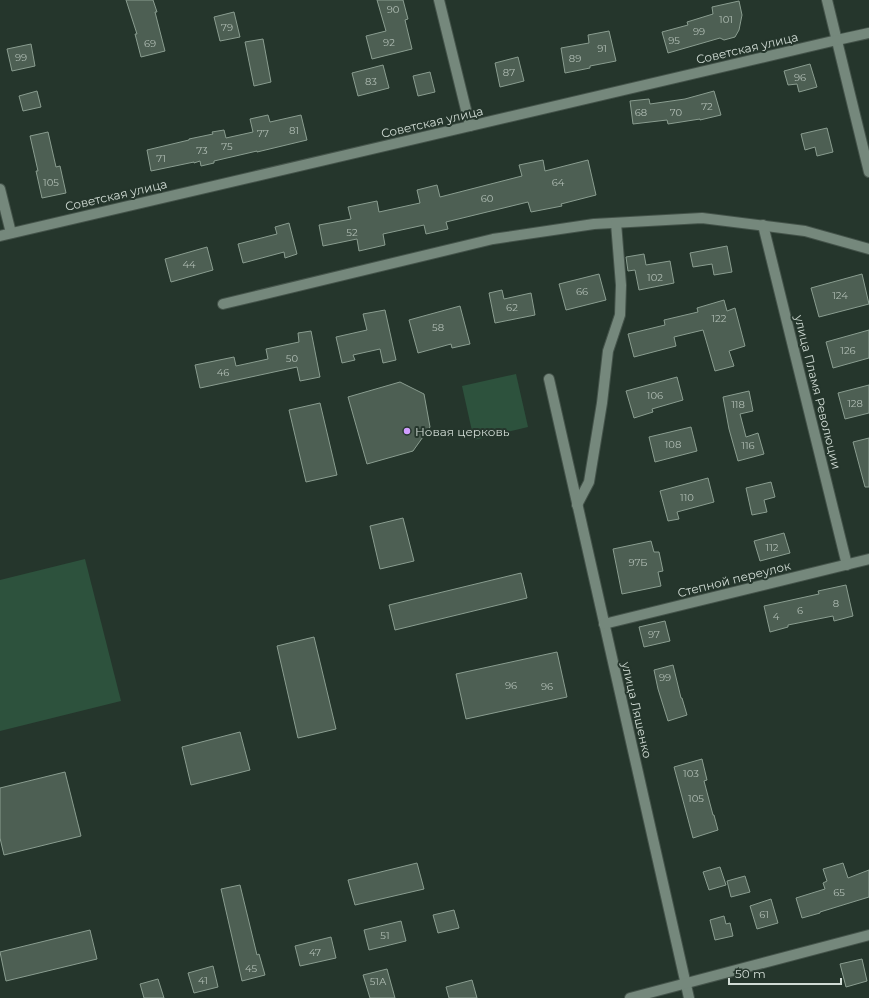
<svg xmlns="http://www.w3.org/2000/svg" width="869" height="998" font-family="Montserrat,sans-serif">
<style>
.green{fill:#2d523d}
.building{fill:#4d5f53;stroke:#8a9d90}
.lines{fill:none;stroke-linecap:round;stroke-linejoin:round}
.minor-casing{stroke:#44534a;stroke-width:12}
.tertiary-casing{stroke:#44534a;stroke-width:12}
.minor{stroke:#75887c;stroke-width:10}
.tertiary{stroke:#75887c;stroke-width:10}
.poi-dot{fill:#d09dff;stroke:#25362c;stroke-width:1.5}
.labels{text-anchor:middle;dominant-baseline:central;stroke-width:4;stroke-linejoin:round;paint-order:stroke}
.number-label{font-size:10px;fill:#b0bdb4}
.street-label{font-size:12px;fill:#d1dcd5;stroke:#25362c}
.poi-label{font-size:12px;fill:#d1dcd5;stroke:#25362c;text-anchor:start}
</style>
<rect width="100%" height="100%" fill="#25362c"/>
<g class="green">
<polygon points="516,374 528,427 474,440 462,386"/>
<polygon points="85,559 121,701 0,731 0,580"/>
</g>
<g class="building">
<polygon points="126,0 153,0 157,12 155,12 165,51 141,57 135,34 137,34"/>
<polygon points="377,0 403,0 408,19 405,20 412,49 372,59 366,36 386,31"/>
<polygon points="739,1 742,15 739,30 735,37 724,40 720,38 668,53 662,32 688,25 687,22 713,14 712,7"/>
<polygon points="234,12 240,37 220,41 214,17"/>
<polygon points="609,31 616,61 590,66 590,68 565,73 561,48 589,43 588,35"/>
<polygon points="263,39 271,82 254,86 245,42"/>
<polygon points="31,44 35,66 12,71 7,49"/>
<polygon points="518,57 524,81 500,87 495,63"/>
<polygon points="810,64 817,87 799,92 797,84 788,85 784,71"/>
<polygon points="383,65 389,88 358,96 352,73"/>
<polygon points="430,72 435,92 418,96 413,76"/>
<polygon points="37,91 41,107 23,111 19,96"/>
<polygon points="714,91 721,115 700,120 700,119 668,124 667,120 633,124 630,101 649,99 650,104 685,99"/>
<polygon points="268,115 270,122 301,115 307,140 257,152 257,151 214,161 214,163 201,166 200,161 194,163 194,162 151,171 147,150 189,140 189,139 213,134 212,132 224,130 226,138 253,132 250,119"/>
<polygon points="827,128 833,152 817,156 815,147 805,150 801,134"/>
<polygon points="48,132 56,167 60,166 66,193 42,198 36,171 38,171 30,136"/>
<polygon points="543,160 545,171 588,160 596,195 561,204 562,206 531,212 528,202 446,222 448,229 426,234 424,225 383,234 385,245 359,251 357,239 323,246 319,225 351,219 348,207 377,201 379,212 420,203 417,190 437,185 440,197 522,176 519,165"/>
<polygon points="289,223 297,254 285,258 284,252 243,263 238,244 277,234 275,227"/>
<polygon points="727,246 732,272 714,275 712,264 693,267 690,253"/>
<polygon points="207,247 213,270 171,282 165,259"/>
<polygon points="644,254 646,265 670,261 674,283 639,290 635,270 628,271 626,257"/>
<polygon points="599,274 606,300 566,310 559,284"/>
<polygon points="862,274 869,304 819,317 811,288"/>
<polygon points="502,290 504,299 531,293 535,315 495,323 489,293"/>
<polygon points="724,300 727,311 735,308 745,346 729,351 734,366 715,371 703,330 674,337 676,346 634,357 628,334 665,325 664,320 698,312 697,308"/>
<polygon points="460,306 470,344 452,348 451,344 418,353 409,320"/>
<polygon points="385,310 396,360 383,363 380,349 353,355 355,360 342,363 336,337 367,330 363,314"/>
<polygon points="869,330 869,358 833,368 826,342"/>
<polygon points="311,331 320,377 300,381 297,367 200,388 195,365 234,357 236,366 268,359 266,349 299,342 298,333"/>
<polygon points="677,377 683,400 652,409 653,412 634,418 626,391"/>
<polygon points="400,382 424,394 430,427 413,451 367,464 348,397"/>
<polygon points="869,385 869,413 845,419 838,393"/>
<polygon points="749,391 753,411 740,414 746,437 758,433 764,454 738,461 729,429 723,397"/>
<polygon points="320,403 337,475 306,482 289,410"/>
<polygon points="691,427 697,451 655,462 649,437"/>
<polygon points="869,438 869,487 865,487 853,442"/>
<polygon points="708,478 714,502 677,512 679,519 668,521 660,491"/>
<polygon points="771,482 775,497 764,500 767,512 752,515 746,488"/>
<polygon points="403,518 414,561 380,569 370,526"/>
<polygon points="784,533 790,553 760,561 754,541"/>
<polygon points="651,541 654,552 659,552 663,571 658,572 661,586 622,594 613,549"/>
<polygon points="521,573 527,598 395,630 389,605"/>
<polygon points="846,585 853,616 834,621 833,616 788,625 788,627 770,632 764,606 819,594 818,591"/>
<polygon points="665,621 670,641 644,647 639,627"/>
<polygon points="314,637 336,729 298,738 277,646"/>
<polygon points="557,652 567,697 466,719 456,674"/>
<polygon points="673,665 681,698 682,698 687,715 668,721 658,689 654,670"/>
<polygon points="240,732 250,770 191,785 182,747"/>
<polygon points="702,759 707,780 704,781 713,815 714,815 718,830 693,838 674,767"/>
<polygon points="65,772 81,836 4,855 0,838 0,788"/>
<polygon points="417,863 424,889 355,905 348,880"/>
<polygon points="843,863 848,878 869,870 869,897 820,912 820,913 802,918 796,898 825,889 823,883 827,881 823,869"/>
<polygon points="720,867 726,885 709,890 703,872"/>
<polygon points="745,876 750,892 731,897 727,881"/>
<polygon points="240,885 257,955 259,954 265,975 242,981 221,889"/>
<polygon points="771,899 778,923 757,929 750,906"/>
<polygon points="454,910 459,928 438,933 433,915"/>
<polygon points="724,916 726,924 730,923 733,936 715,940 710,920"/>
<polygon points="401,921 406,941 369,950 364,930"/>
<polygon points="90,930 97,959 6,981 0,952"/>
<polygon points="331,937 336,958 300,966 295,946"/>
<polygon points="862,959 867,981 846,987 840,964"/>
<polygon points="213,966 218,987 194,993 188,973"/>
<polygon points="387,969 395,998 370,998 363,975"/>
<polygon points="158,979 164,998 144,998 140,984"/>
<polygon points="472,980 477,998 449,998 446,987"/>
</g>
<g class="lines">
<defs>
<g id="minor">
<polyline points="439,0 470,126"/>
<polyline points="837,40 869,33"/>
<polyline points="0,189 11,233"/>
<polyline points="763,225 847,565"/>
<polyline points="223,304 493,239 594,224 702,218 805,231 869,249"/>
<polyline points="549,379 689,998"/>
<polyline points="577,505 589,482 602,403 608,351 620,315 621,285 616,223"/>
<polyline points="604,624 869,559"/>
</g>
<g id="tertiary">
<polyline points="827,0 869,172"/>
<polyline points="0,236 837,40"/>
<polyline points="630,998 869,935"/>
</g>
</defs>
<use href="#minor" class="minor-casing"/>
<use href="#tertiary" class="tertiary-casing"/>
<use href="#minor" class="minor"/>
<use href="#tertiary" class="tertiary"/>
</g>
<circle class="poi-dot" cx="407" cy="431" r="4"/>
<g class="labels">
<g class="number-label">
<text x="393" y="9">90</text>
<text x="726" y="19">101</text>
<text x="227" y="27">79</text>
<text x="699" y="31">99</text>
<text x="674" y="40">95</text>
<text x="389" y="42">92</text>
<text x="150" y="43">69</text>
<text x="602" y="48">91</text>
<text x="21" y="57">99</text>
<text x="575" y="58">89</text>
<text x="509" y="72">87</text>
<text x="800" y="77">96</text>
<text x="371" y="81">83</text>
<text x="707" y="106">72</text>
<text x="641" y="112">68</text>
<text x="676" y="112">70</text>
<text x="294" y="130">81</text>
<text x="263" y="133">77</text>
<text x="227" y="146">75</text>
<text x="202" y="150">73</text>
<text x="161" y="158">71</text>
<text x="51" y="182">105</text>
<text x="558" y="182">64</text>
<text x="487" y="198">60</text>
<text x="352" y="232">52</text>
<text x="189" y="264">44</text>
<text x="655" y="277">102</text>
<text x="582" y="291">66</text>
<text x="840" y="295">124</text>
<text x="512" y="307">62</text>
<text x="719" y="318">122</text>
<text x="438" y="327">58</text>
<text x="848" y="350">126</text>
<text x="292" y="358">50</text>
<text x="223" y="372">46</text>
<text x="655" y="395">106</text>
<text x="855" y="403">128</text>
<text x="738" y="404">118</text>
<text x="673" y="444">108</text>
<text x="748" y="445">116</text>
<text x="687" y="497">110</text>
<text x="772" y="547">112</text>
<text x="638" y="562">97Б</text>
<text x="836" y="603">8</text>
<text x="800" y="610">6</text>
<text x="776" y="616">4</text>
<text x="654" y="634">97</text>
<text x="665" y="677">99</text>
<text x="511" y="685">96</text>
<text x="547" y="686">96</text>
<text x="691" y="773">103</text>
<text x="696" y="798">105</text>
<text x="839" y="892">65</text>
<text x="764" y="914">61</text>
<text x="385" y="935">51</text>
<text x="315" y="952">47</text>
<text x="251" y="968">45</text>
<text x="203" y="980">41</text>
<text x="378" y="981">51А</text>
</g>
<g class="street-label">
<text transform="translate(747 48) rotate(-13)">Советская улица</text>
<text transform="translate(432 122) rotate(-13)">Советская улица</text>
<text transform="translate(116 195) rotate(-13)">Советская улица</text>
<text transform="translate(818 392) rotate(76)">улица Пламя Революции</text>
<text transform="translate(734 579) rotate(-14)">Степной переулок</text>
<text transform="translate(637 710) rotate(77)">улица Ляшенко</text>
</g>
<g class="poi-label">
<text x="415" y="431">Новая церковь</text>
</g>
</g>
<path d="M729 978v6h112v-6" fill="none" stroke="#d1dcd5" stroke-width="2"/>
<text x="735" y="978" font-size="12" fill="#d1dcd5" stroke="#25362c" stroke-width="3" paint-order="stroke">50 m</text>
</svg>
